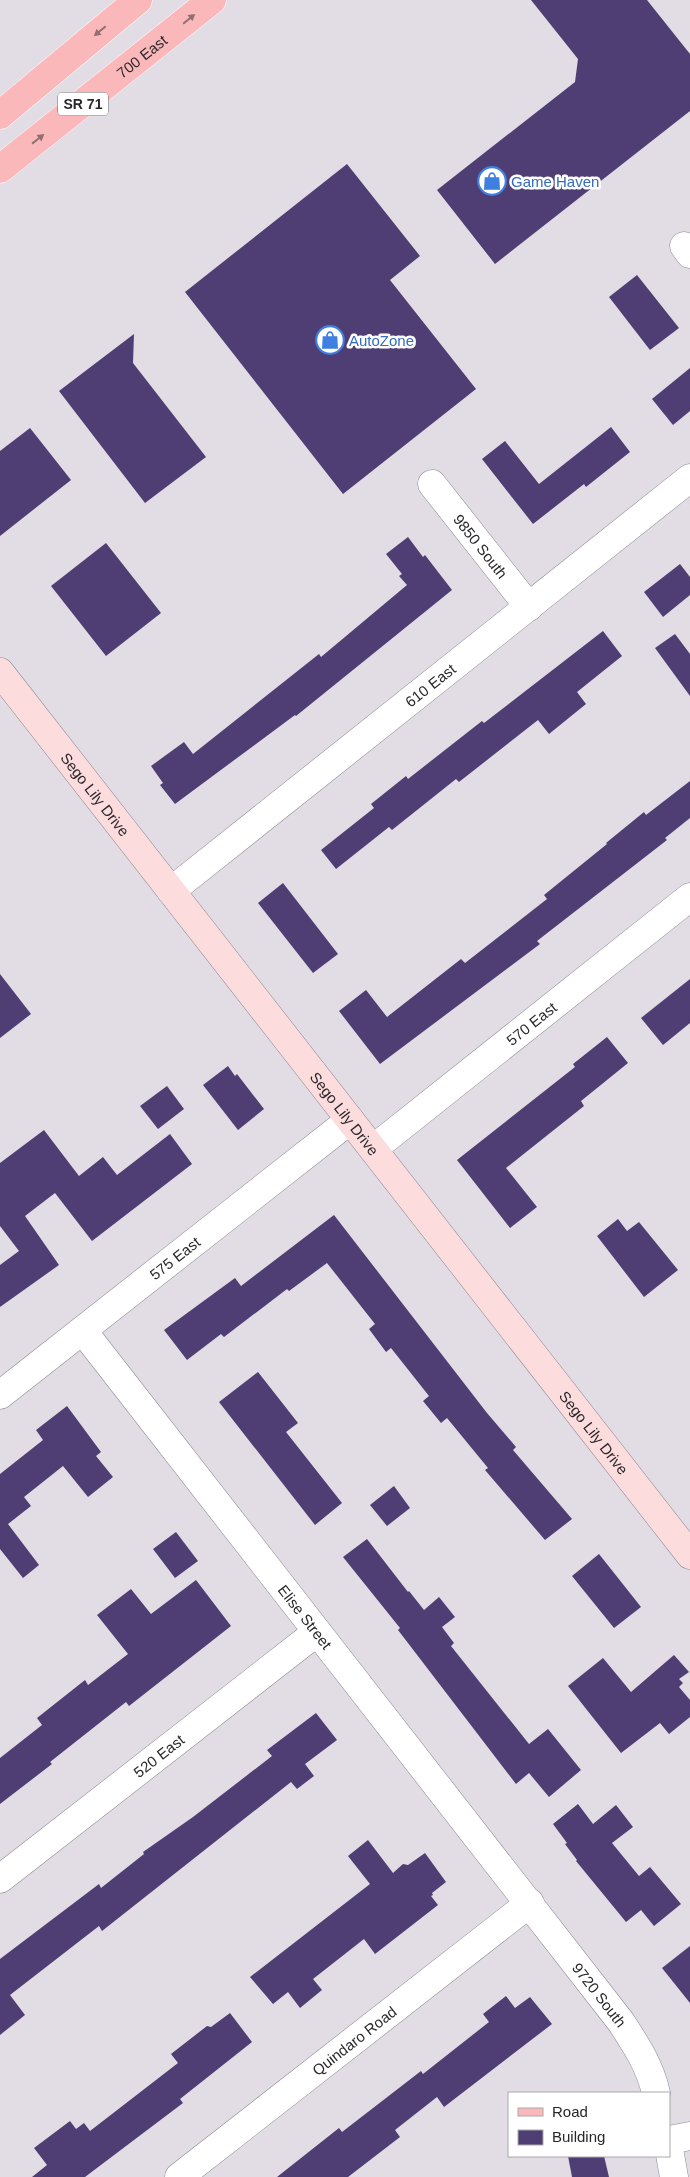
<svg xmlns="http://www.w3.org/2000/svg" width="690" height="2177" font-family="Arial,sans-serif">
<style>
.building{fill:#4f3e73}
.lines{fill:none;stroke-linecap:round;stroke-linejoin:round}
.minor-casing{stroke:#8d8890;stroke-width:29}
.secondary-casing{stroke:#8d8890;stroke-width:29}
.primary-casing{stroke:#fff;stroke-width:29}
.minor{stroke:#fff;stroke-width:28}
.secondary{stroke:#fddcdd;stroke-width:28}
.primary{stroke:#fbb8bb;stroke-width:28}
.oneway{fill:#927072}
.labels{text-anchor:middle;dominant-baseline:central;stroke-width:5;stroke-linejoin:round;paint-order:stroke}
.shield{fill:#fff;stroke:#69686a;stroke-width:1}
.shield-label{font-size:14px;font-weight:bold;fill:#29272a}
.street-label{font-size:15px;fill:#29272a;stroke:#fff}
.shop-label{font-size:15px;fill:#366cbe;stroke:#fff;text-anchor:start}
</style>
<rect width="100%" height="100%" fill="#e2dce5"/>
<g class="building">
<polygon points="531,0 647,0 690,54 690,111 495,264 437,190 575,82 578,59"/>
<polygon points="347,164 420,256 390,280 476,389 343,494 185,292"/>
<polygon points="637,275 679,328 650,350 609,297"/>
<polygon points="134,334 133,363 206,457 145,503 59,391"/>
<polygon points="690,368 690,411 673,425 652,399"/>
<polygon points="611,427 630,452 586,487 584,484 533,524 482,459 505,441 539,484"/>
<polygon points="30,428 71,480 0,536 0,451"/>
<polygon points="408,537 423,557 425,555 452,590 296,716 295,715 175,804 160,785 163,783 151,766 184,742 193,754 319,654 321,657 407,585 399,576 402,574 386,554"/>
<polygon points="106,543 161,613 106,656 51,586"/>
<polygon points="680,564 690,577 690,595 663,617 644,592"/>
<polygon points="603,631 622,656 577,692 586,704 549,734 538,720 459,782 456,779 392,830 389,827 336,869 321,850 374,808 371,804 406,776 408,779 482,721 484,723"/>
<polygon points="675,634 690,654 690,696 655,648"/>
<polygon points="690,781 690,818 665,838 667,840 537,941 540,944 380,1064 339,1011 366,990 387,1017 461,959 465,963 547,899 544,895 607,844 606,843 644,812 646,815"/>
<polygon points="283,883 338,954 313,973 258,903"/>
<polygon points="0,974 31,1014 0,1038"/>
<polygon points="690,979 690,1023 663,1045 641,1018"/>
<polygon points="607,1037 628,1063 581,1101 584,1106 506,1168 537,1207 510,1228 457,1160 575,1067 573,1064"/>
<polygon points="228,1066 235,1076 237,1074 264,1109 238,1130 203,1085"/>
<polygon points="167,1086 184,1109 158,1129 140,1106"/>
<polygon points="44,1130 79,1176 103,1157 117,1175 170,1134 192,1164 92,1241 55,1193 25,1216 59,1265 0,1307 0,1265 19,1251 0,1226 0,1163"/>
<polygon points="334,1215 487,1413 516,1447 513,1450 572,1519 545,1540 485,1470 488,1468 447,1418 441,1423 423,1401 429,1396 391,1348 386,1352 369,1329 375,1324 327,1263 289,1291 287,1289 224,1337 221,1334 187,1360 164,1330 235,1278 241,1286"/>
<polygon points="618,1219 627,1231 639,1222 678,1270 644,1297 597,1236"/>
<polygon points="258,1372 298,1423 286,1432 342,1503 315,1525 219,1402"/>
<polygon points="67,1406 101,1452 96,1456 113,1477 88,1497 63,1466 24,1497 31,1506 8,1524 39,1565 23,1578 0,1549 0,1474 43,1440 36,1430"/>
<polygon points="394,1486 410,1508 387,1526 370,1505"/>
<polygon points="176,1532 198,1561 175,1578 153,1549"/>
<polygon points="367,1539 408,1592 409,1591 424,1610 439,1597 455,1617 442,1627 454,1643 451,1646 529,1744 548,1729 581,1770 549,1797 529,1773 516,1784 398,1630 400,1628 343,1557"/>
<polygon points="599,1554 641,1607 614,1628 572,1576"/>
<polygon points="196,1580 231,1626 129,1706 126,1702 50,1762 52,1764 0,1804 0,1758 42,1725 37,1718 85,1680 88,1685 128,1654 97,1615 131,1589 151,1614"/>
<polygon points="674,1655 689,1672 679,1679 683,1683 679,1687 690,1700 690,1717 669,1734 660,1723 621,1753 568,1686 603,1658 631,1692"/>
<polygon points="316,1713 337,1740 305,1764 314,1776 297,1789 291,1782 102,1931 99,1926 10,1995 25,2015 0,2035 0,1959 99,1884 101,1888 144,1854 143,1852 193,1817 272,1756 267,1750"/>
<polygon points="578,1804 593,1824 616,1805 633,1827 612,1843 639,1876 650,1867 681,1904 654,1926 641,1910 626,1922 576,1861 577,1860 565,1844 567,1843 553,1824"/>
<polygon points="368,1840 393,1873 403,1864 408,1865 425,1853 446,1882 432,1893 433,1895 431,1896 438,1905 375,1954 364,1939 313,1979 322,1990 300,2008 288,1992 273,2004 250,1977 370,1884 348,1856"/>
<polygon points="690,1946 690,2003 662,1968"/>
<polygon points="506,1996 515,2008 530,1997 552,2024 444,2107 437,2097 395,2130 400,2137 348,2177 277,2177 339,2128 342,2132 421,2071 423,2074 489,2022 483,2014"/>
<polygon points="230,2013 252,2042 180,2099 183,2103 85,2177 32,2177 47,2165 34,2148 70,2121 76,2129 84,2123 90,2131 178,2063 171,2054 207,2026 211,2027"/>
<polygon points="568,2156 604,2156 609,2177 572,2177"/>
</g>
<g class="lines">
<defs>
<g id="minor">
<polyline points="684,246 690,254"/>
<path id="s1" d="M432,484L529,607"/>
<path id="s2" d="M171,891L690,478"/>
<path id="s3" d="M373,1149L690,897"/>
<path id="s4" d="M83,1331L621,2022C636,2045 650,2066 656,2093"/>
<path id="s5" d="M0,1395L350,1120"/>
<path id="s6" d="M0,1879L317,1632"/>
<polyline points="669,2140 690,2136"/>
<polyline points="669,2149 674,2177"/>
<path id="s7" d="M179,2177L530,1903"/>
</g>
<g id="secondary">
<path id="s8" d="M0,672L690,1555"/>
</g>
<g id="primary">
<polyline points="0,115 138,0"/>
<path id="s9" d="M0,169L212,0"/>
</g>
</defs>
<use href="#minor" class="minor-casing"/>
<use href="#secondary" class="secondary-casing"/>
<use href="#primary" class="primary-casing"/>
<use href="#minor" class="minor"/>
<use href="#secondary" class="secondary"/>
<use href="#primary" class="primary"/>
</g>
<defs><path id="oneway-solid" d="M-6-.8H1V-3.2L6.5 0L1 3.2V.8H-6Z" transform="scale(1.25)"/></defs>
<g class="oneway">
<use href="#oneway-solid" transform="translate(189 19) rotate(-39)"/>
<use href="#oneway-solid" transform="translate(100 31) rotate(140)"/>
<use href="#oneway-solid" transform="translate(38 139) rotate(-38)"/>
</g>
<defs>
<symbol id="shop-ring" viewBox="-11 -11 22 22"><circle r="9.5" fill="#fff" stroke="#3f7fe0" stroke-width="1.5"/><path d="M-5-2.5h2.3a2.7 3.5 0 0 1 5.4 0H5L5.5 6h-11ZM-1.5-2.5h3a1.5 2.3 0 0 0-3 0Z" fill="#3f7fe0"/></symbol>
</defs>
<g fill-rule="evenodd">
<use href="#shop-ring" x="476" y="165" width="32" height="32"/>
<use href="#shop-ring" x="314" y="324" width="32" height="32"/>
</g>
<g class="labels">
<rect class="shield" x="58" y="92.5" width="50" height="23" rx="4"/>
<g class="shield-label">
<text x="83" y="104">SR 71</text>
</g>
<g class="street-label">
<text stroke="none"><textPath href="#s9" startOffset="181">700 East</textPath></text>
<text stroke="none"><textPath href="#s1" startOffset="79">9850 South</textPath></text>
<text stroke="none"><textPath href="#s2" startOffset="331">610 East</textPath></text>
<text stroke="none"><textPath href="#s8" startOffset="155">Sego Lily Drive</textPath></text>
<text stroke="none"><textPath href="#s3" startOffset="202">570 East</textPath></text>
<text stroke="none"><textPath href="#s8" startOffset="560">Sego Lily Drive</textPath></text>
<text stroke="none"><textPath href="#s5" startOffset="222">575 East</textPath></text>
<text stroke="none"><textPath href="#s8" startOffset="965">Sego Lily Drive</textPath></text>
<text stroke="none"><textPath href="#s4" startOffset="362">Elise Street</textPath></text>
<text stroke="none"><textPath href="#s6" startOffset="201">520 East</textPath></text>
<text stroke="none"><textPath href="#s4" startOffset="841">9720 South</textPath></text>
<text stroke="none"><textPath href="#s7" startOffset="222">Quindaro Road</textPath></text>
</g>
<g class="shop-label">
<text x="511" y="181">Game Haven</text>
<text x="349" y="340">AutoZone</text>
</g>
</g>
<rect x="508" y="2092" width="162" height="65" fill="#ffffff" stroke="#a9a9aa"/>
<rect x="518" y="2108" width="25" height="8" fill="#fbb8bb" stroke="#a9a9aa"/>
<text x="552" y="2117" font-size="15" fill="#29272a">Road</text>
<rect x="518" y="2130" width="25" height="15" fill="#4f3e73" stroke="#a9a9aa"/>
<text x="552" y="2142" font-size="15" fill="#29272a">Building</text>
</svg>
